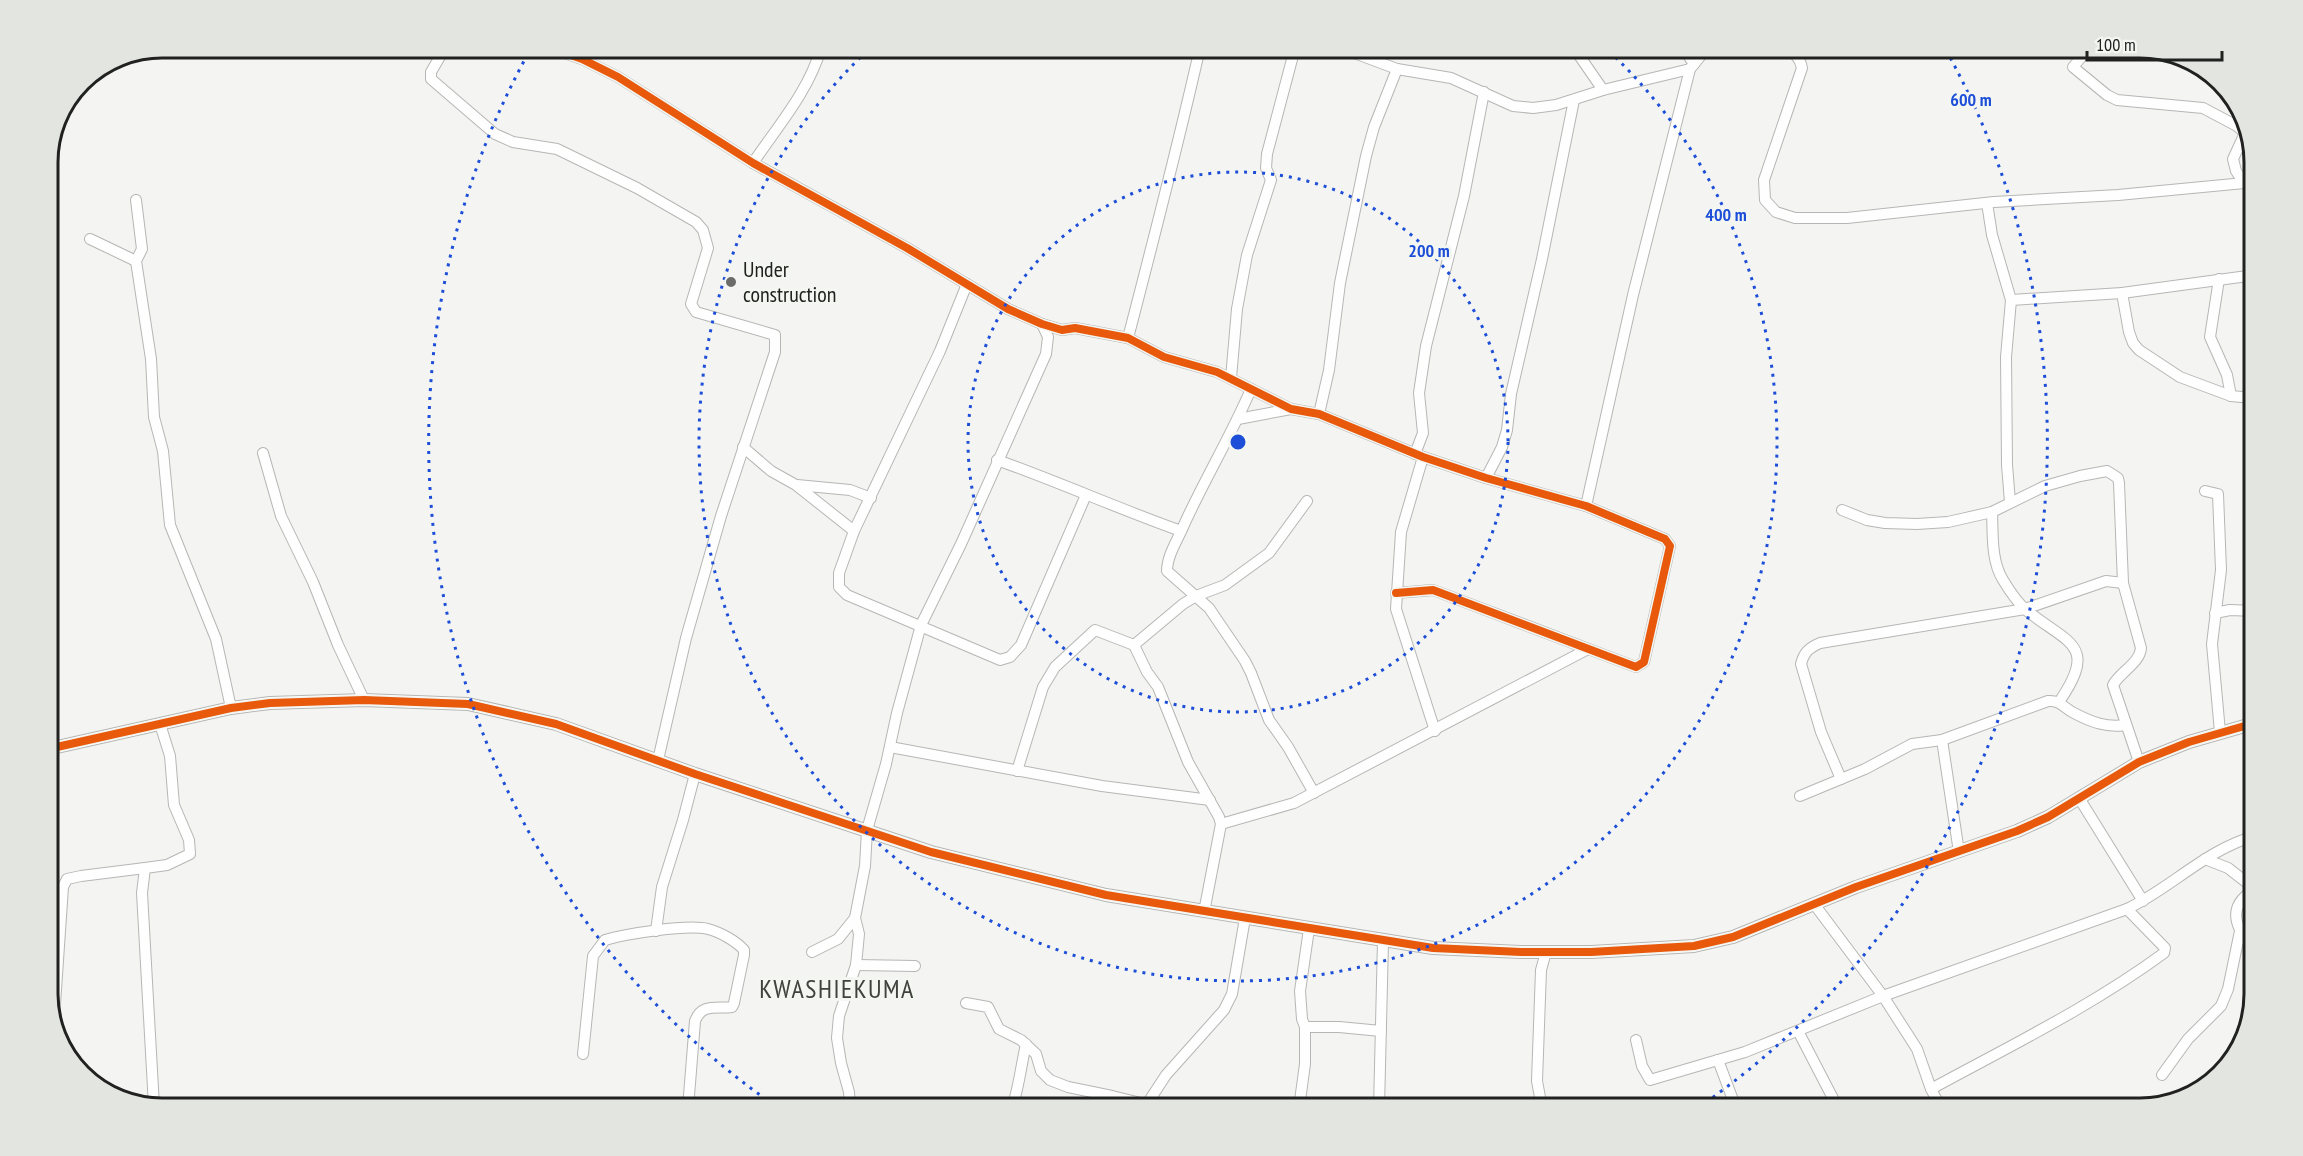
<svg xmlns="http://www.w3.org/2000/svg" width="2303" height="1156" font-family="'PT Sans Narrow',sans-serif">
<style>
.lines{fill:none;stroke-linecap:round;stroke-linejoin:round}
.minor-casing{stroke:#b6b7b5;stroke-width:12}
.tertiary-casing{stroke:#b6b7b5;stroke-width:14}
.minor{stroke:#fdfefd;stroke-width:10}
.tertiary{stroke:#fdfefd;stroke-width:12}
.cycleway-casing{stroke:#f4f6f2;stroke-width:11}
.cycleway{stroke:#e8590c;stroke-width:8}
.ring{fill:none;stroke:#1d4ed8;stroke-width:3;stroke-dasharray:3 6}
.poi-dot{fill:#6b6c6a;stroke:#f4f6f2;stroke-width:2}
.labels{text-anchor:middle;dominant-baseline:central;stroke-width:6;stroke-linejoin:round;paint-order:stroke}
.poi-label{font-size:22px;fill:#212220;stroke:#f4f6f2;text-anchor:start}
.quarter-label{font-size:26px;letter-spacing:1.5px;fill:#40423e;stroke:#f4f6f2}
.rim{fill:none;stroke:#212220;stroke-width:3}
.centre{fill:#1d4ed8;stroke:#f4f6f2;stroke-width:3}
.ring-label{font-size:18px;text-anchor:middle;font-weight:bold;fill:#1d4ed8;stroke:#f4f6f2;stroke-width:6;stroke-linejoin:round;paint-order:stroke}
</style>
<rect width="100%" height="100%" fill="#f4f5f3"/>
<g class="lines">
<defs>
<g id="minor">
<polyline points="445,48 431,72 431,79 495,134 513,142 557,149 637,188 696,222 703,230 708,248 691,304 696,312 775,335 775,352 721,516 686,638 658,760"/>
<polyline points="551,48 582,59 618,77 753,163 907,248 1008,309 1042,324 1062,330 1075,328 1128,338 1164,357 1217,372 1291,409 1319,414 1423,457 1486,478 1586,506 1665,539 1670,546 1644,662 1636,667 1433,590 1396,593"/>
<polyline points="1341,48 1397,69 1451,78 1513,106 1533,108 1556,105 1603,90 1690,69"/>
<polyline points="1574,48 1603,90"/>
<polyline points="1683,48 1694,64"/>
<path d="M1785,48C1794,53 1800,57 1802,68L1764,180L1765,200L1776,212L1795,218H1847L1994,202L2118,195L2255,182"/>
<polyline points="2089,48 2073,67 2107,95 2117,100 2203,108 2237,126 2245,133 2233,159 2236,171 2244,183"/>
<path d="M753,163C777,127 809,91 821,48"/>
<polyline points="136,200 142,249 136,261 151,359 154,417 163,451 170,525 216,639 231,708"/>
<polyline points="1987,203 1992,235 2011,300 2006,357 2007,465 2010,502"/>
<polyline points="90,239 136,261"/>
<polyline points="2219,279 2210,337 2227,375 2231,396"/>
<polyline points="967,284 940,351 854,531 839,573 839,587 847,595 1000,660 1010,657 1021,645 1086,495"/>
<polyline points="2122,293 2129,332 2133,343 2139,350 2180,377 2231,396 2242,397 2255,393"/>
<polyline points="2011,300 2122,293 2255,275"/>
<path d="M1128,338C1153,242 1178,145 1200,48"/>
<polyline points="1231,378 1237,309 1247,255 1271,180 1266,168 1267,154 1295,48"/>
<path d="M1251,389C1231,436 1204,480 1183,527C1177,541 1167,556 1167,571L1209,608L1245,661L1251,673L1269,720L1288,747L1314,793"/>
<polyline points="1319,414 1329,370 1340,283 1366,156 1374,127 1397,69"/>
<polyline points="1238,419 1291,409"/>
<polyline points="743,447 771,471 796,485 854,531"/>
<polyline points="263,453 281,516 313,582 338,645 364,700"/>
<polyline points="1415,454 1423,433 1419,393 1426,346 1464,196 1484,92"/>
<polyline points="1423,457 1401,532 1396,609 1435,731"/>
<path d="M997,460C1059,482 1119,509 1181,531"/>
<polyline points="1486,478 1502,447 1507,430 1511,394 1542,259 1574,100"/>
<polyline points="797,485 850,490 871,498"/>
<polyline points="2205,491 2218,494 2221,570 2212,644 2220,732"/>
<polyline points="1586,506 1633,295 1690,69 1707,48"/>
<path d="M1842,510L1867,520L1885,523L1917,524L1948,522L1992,512L2045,486L2080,476L2107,471L2118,478L2119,483L2123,583L2141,648C2140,663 2120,672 2113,685L2139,762"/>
<path d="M1992,512C1993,534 1991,561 2003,580C2009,590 2018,603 2026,610C2068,644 2099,644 2059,702"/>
<polyline points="2215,613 2230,610 2255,611"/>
<polyline points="1942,740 1959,852"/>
<polyline points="890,747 1102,786 1210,800"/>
<polyline points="1017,771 1043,687 1055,667 1095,630 1134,645"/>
<path d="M1841,779L1821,732L1801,664C1804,652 1809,648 1820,643L2025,609L2106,581L2123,583"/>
<path d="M1800,796L1865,769L1912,744L1942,740L2048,701C2060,700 2064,708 2074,713C2091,722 2107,728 2125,725"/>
<polyline points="2079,798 2143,901"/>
<polyline points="1221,824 1294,803 1588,649"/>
<polyline points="2205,859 2228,868 2255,889"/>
<path d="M2255,889C2222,909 2239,930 2255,954"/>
<polyline points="1814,904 1883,996 1917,1049 1931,1089 1941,1108"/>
<polyline points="1204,912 1221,824 1219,817 1188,762 1158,687 1147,672 1134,645 1183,604 1196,596 1225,585 1269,553 1307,501"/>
<polyline points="656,931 662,887 683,820 695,774"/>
<polyline points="812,952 838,939 855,918"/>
<polyline points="856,965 915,966"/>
<polyline points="966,1003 988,1007 999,1029 1021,1040 1036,1054 1041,1071 1050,1080 1068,1087 1112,1096"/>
<polyline points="54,1019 63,887 67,879 81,876 145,868"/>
<polyline points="1305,1027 1339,1027 1381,1031"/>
<polyline points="1798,1031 1838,1108"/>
<path d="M1636,1040L1642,1066L1650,1080L1745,1052L1883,996L2127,909C2171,888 2207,849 2255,836"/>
<path d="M583,1054L593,956L605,940C625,934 687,924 708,929C720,932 736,941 744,950V955L734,1003L732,1007C716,1009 702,1003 695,1021L688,1108"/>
<polyline points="1718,1060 1736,1108"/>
<polyline points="2162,1075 2188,1039 2221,1006 2228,989 2240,931"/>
<path d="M1931,1089C2010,1046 2092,1006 2164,953L2165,948L2127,909"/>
<polyline points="154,1106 142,893 145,868 167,865 190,854 189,840 174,805 170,756 160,724"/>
<polyline points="850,1108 849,1092 841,1063 837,1038 839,1016 856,965 859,934 855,918 865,866 867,830 886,764 897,713 921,625 961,544 1046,354 1048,337 1042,324"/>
<path d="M1012,1108C1019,1087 1021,1066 1026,1044"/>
<polyline points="1101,1108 1112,1096 1145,1104 1149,1101 1166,1075 1224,1010 1232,994 1245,918"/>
<polyline points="1299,1108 1305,1064 1305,1027 1302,1019 1300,991 1309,929"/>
<polyline points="1379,1108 1383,941"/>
<polyline points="1542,1108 1537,1081 1541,970 1546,952"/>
</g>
<polyline id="tertiary" points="48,749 231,708 270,703 364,700 468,704 556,724 695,774 931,852 1106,895 1433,948 1521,952 1591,952 1694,946 1733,937 1856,887 2017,831 2048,817 2139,762 2189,742 2255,723"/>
</defs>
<use href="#minor" class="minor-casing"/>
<use href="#tertiary" class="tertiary-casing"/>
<use href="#minor" class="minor"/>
<use href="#tertiary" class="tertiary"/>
<defs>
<g id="cycleway">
<polyline points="551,48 582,59 618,77 753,163 907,248 1008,309 1042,324 1062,330 1075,328 1128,338 1164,357 1217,372 1291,409 1319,414 1423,457 1486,478 1586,506 1665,539 1670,546 1644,662 1636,667 1433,590 1396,593"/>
<polyline points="48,749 231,708 270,703 364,700 468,704 556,724 695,774 931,852 1106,895 1433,948 1521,952 1591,952 1694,946 1733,937 1856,887 2017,831 2048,817 2139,762 2189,742 2255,723"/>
</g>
</defs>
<use href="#cycleway" class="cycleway-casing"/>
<use href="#cycleway" class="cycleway"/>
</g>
<g class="ring">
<circle cx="1238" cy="442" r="270"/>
<path d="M1609 51A539 539 0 1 1 867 51"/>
<path d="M774 1105A809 809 0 0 1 530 50M1946 50A809 809 0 0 1 1702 1105"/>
</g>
<circle class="poi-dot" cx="731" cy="282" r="6"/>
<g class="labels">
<g class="poi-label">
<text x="743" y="269">Under<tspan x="743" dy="25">construction</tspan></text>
</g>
<g class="quarter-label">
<text x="837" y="988">KWASHIEKUMA</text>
</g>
</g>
<path d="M0 0H2303V1156H0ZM162 58H2140A104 104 0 0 1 2244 162V994A104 104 0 0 1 2140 1098H162A104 104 0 0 1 58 994V162A104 104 0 0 1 162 58Z" fill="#e3e5e1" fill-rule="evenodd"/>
<path class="rim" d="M162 58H2140A104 104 0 0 1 2244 162V994A104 104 0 0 1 2140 1098H162A104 104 0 0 1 58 994V162A104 104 0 0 1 162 58Z"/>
<circle cx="1238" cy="442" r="9" class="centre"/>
<g class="ring-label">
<text x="1971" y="106">600 m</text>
<text x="1726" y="221">400 m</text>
<text x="1429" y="257">200 m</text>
</g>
<path d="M2087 51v9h135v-9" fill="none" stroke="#212220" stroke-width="3"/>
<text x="2096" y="51" font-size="18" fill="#212220" stroke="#f4f6f2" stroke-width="4.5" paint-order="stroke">100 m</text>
</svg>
